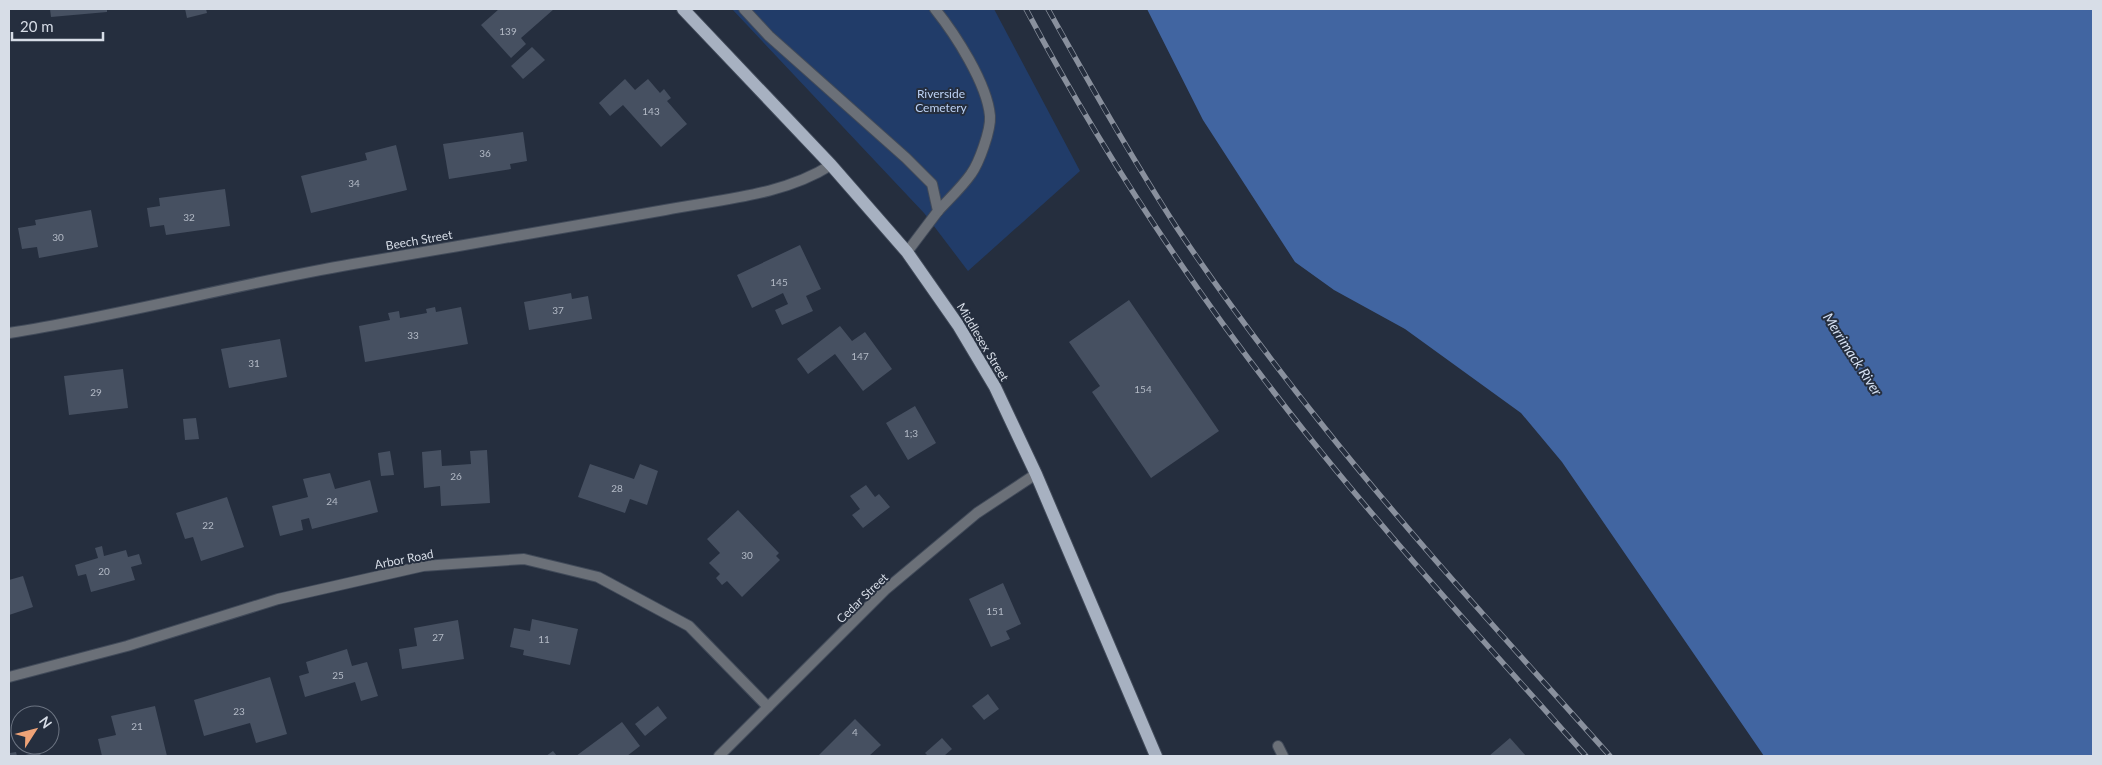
<svg xmlns="http://www.w3.org/2000/svg" width="2102" height="765" font-family="Lato,sans-serif">
<style>
.green{fill:#213c69}
.water{fill:#4165a1}
.building{fill:#465061}
.lines{fill:none;stroke-linecap:round;stroke-linejoin:round}
.lane-casing{stroke:#414a59;stroke-width:12}
.street-casing{stroke:#414a59;stroke-width:12}
.primary-casing{stroke:#414a59;stroke-width:14}
.lane{stroke:#6b7078;stroke-width:10}
.street{stroke:#6b7078;stroke-width:10}
.primary{stroke:#a7b1c1;stroke-width:12}
.rail-casing{stroke:#89909d;stroke-width:5.5}
.rail{stroke:#252e3e;stroke-width:4;stroke-dasharray:11;stroke-linecap:butt}
.labels{text-anchor:middle;dominant-baseline:central;stroke-width:4;stroke-linejoin:round;paint-order:stroke}
.number-label{font-size:10px;fill:#b3bac6}
.park-label{font-size:12px;fill:#bcd1f4;stroke:#252e3e}
.street-label{font-size:12px;fill:#d7dde7;stroke:#252e3e}
.water-label{font-size:14px;font-style:italic;fill:#d7e2f4;stroke:#252e3e}
</style>
<rect width="100%" height="100%" fill="#252e3e"/>
<polygon class="green" points="732,9 994,9 1080,171 968,271 924,213"/>
<polygon class="water" points="1147,9 2093,9 2093,756 1764,756 1562,462 1521,413 1405,329 1334,290 1295,262 1203,120"/>
<g class="building">
<polygon points="50,9 107,9 107,12 51,17"/>
<polygon points="185,9 206,9 207,13 187,18"/>
<polygon points="499,9 554,9 521,38 526,44 511,58 481,25"/>
<polygon points="532,47 545,60 523,79 511,66"/>
<polygon points="625,79 635,90 648,79 660,93 664,89 671,98 667,101 687,124 661,147 623,105 610,116 599,103"/>
<polygon points="523,132 527,161 510,164 511,169 449,179 443,144"/>
<polygon points="396,145 407,190 311,213 301,176 367,160 365,153"/>
<polygon points="225,189 230,226 166,235 164,225 150,227 147,208 160,206 159,198"/>
<polygon points="91,210 98,247 39,258 37,247 22,249 18,228 36,225 35,220"/>
<polygon points="800,245 821,289 806,296 813,311 782,325 775,310 788,304 783,293 752,308 737,275"/>
<polygon points="571,293 572,299 588,296 592,319 529,330 524,302"/>
<polygon points="1129,300 1219,431 1151,478 1092,392 1100,386 1069,342"/>
<polygon points="435,307 436,312 461,307 468,344 365,362 359,326 390,320 388,313 399,311 400,318 427,313 426,309"/>
<polygon points="840,326 852,341 865,332 892,369 863,391 835,354 808,374 797,359"/>
<polygon points="280,339 287,377 229,388 221,349"/>
<polygon points="123,369 128,408 69,415 64,376"/>
<polygon points="915,406 936,443 908,460 886,423"/>
<polygon points="196,418 199,439 185,440 183,419"/>
<polygon points="441,450 442,466 471,464 470,451 487,450 490,503 441,506 440,486 424,488 422,452"/>
<polygon points="390,451 394,475 381,476 378,453"/>
<polygon points="590,464 634,479 640,464 658,471 647,505 630,499 625,513 578,497"/>
<polygon points="330,473 335,489 370,480 378,512 312,529 309,518 301,520 303,530 280,536 272,506 308,497 303,479"/>
<polygon points="866,485 875,497 879,494 890,507 863,528 852,515 860,509 850,496"/>
<polygon points="227,497 244,547 201,561 193,537 185,539 176,513"/>
<polygon points="738,510 779,553 776,556 780,560 742,597 727,581 722,585 716,578 720,574 709,563 720,553 707,539"/>
<polygon points="102,546 104,556 126,550 128,557 139,554 142,564 131,567 135,580 91,592 86,574 78,576 75,565 98,558 95,548"/>
<polygon points="23,576 33,607 9,615 9,580"/>
<polygon points="1003,583 1021,624 1006,631 1010,639 991,647 969,599"/>
<polygon points="532,619 578,629 570,665 523,655 524,650 510,647 514,628 530,631"/>
<polygon points="458,620 464,659 402,669 399,649 417,646 414,628"/>
<polygon points="347,649 352,666 367,662 378,696 361,701 355,682 305,697 299,676 309,673 306,662"/>
<polygon points="270,677 287,734 256,743 250,723 204,736 194,700"/>
<polygon points="988,694 999,709 984,720 972,706"/>
<polygon points="155,706 167,756 102,756 98,739 116,735 111,716"/>
<polygon points="658,706 667,718 645,736 635,724"/>
<polygon points="855,719 881,745 869,756 818,756"/>
<polygon points="622,722 640,746 627,756 576,756"/>
<polygon points="942,738 952,749 944,756 928,756 925,753"/>
<polygon points="1510,738 1526,756 1489,756"/>
<polygon points="9,750 10,753 16,752 17,756 9,756"/>
<polygon points="39,751 41,756 22,756"/>
<polygon points="553,751 557,756 546,756"/>
</g>
<g class="lines">
<defs>
<g id="lane">
<polyline points="744,9 769,36 906,158 932,184 938,211 907,252"/>
<path d="M935,9C955,34 987,83 990,116C991,130 979,163 971,174C962,187 949,199 938,211"/>
<polyline points="1278,746 1283,756"/>
</g>
<g id="street">
<path d="M9,333C124,315 237,284 353,264C457,246 561,229 665,210C721,199 782,196 831,165"/>
<polyline points="9,677 127,646 278,599 423,566 524,559 598,577 689,626 768,707"/>
<polyline points="719,756 885,590 977,513 1036,474"/>
</g>
<polyline id="primary" points="683,9 831,165 907,252 958,325 995,387 1036,474 1156,756"/>
</defs>
<use href="#lane" class="lane-casing"/>
<use href="#street" class="street-casing"/>
<use href="#primary" class="primary-casing"/>
<use href="#lane" class="lane"/>
<use href="#street" class="street"/>
<use href="#primary" class="primary"/>
<defs>
<g id="rail">
<path d="M1026,9C1105,158 1200,300 1305,432C1394,544 1491,649 1586,756"/>
<path d="M1048,9C1089,83 1131,157 1177,228C1221,294 1270,359 1320,422C1411,537 1512,646 1610,756"/>
</g>
</defs>
<use href="#rail" class="rail-casing"/>
<use href="#rail" class="rail"/>
</g>
<g class="labels">
<g class="number-label">
<text x="508" y="31">139</text>
<text x="651" y="111">143</text>
<text x="485" y="153">36</text>
<text x="354" y="183">34</text>
<text x="189" y="217">32</text>
<text x="58" y="237">30</text>
<text x="779" y="282">145</text>
<text x="558" y="310">37</text>
<text x="413" y="335">33</text>
<text x="860" y="356">147</text>
<text x="254" y="363">31</text>
<text x="1143" y="389">154</text>
<text x="96" y="392">29</text>
<text x="911" y="433">1;3</text>
<text x="456" y="476">26</text>
<text x="617" y="488">28</text>
<text x="332" y="501">24</text>
<text x="208" y="525">22</text>
<text x="747" y="555">30</text>
<text x="104" y="571">20</text>
<text x="995" y="611">151</text>
<text x="438" y="637">27</text>
<text x="544" y="639">11</text>
<text x="338" y="675">25</text>
<text x="239" y="711">23</text>
<text x="137" y="726">21</text>
<text x="855" y="732">4</text>
</g>
<g class="park-label">
<text x="941" y="93">Riverside<tspan x="941" dy="14">Cemetery</tspan></text>
</g>
<g class="street-label">
<text transform="translate(419 240) rotate(-10)">Beech Street</text>
<text transform="translate(983 342) rotate(59)">Middlesex Street</text>
<text transform="translate(404 559) rotate(-11)">Arbor Road</text>
<text transform="translate(862 598) rotate(-44)">Cedar Street</text>
</g>
<g class="water-label">
<text transform="translate(1853 354) rotate(57)">Merrimack River</text>
</g>
</g>
<rect width="2102" height="765" fill="none" stroke="#d7dde7" stroke-width="20"/>
<g transform="translate(35 730) rotate(54)"><circle r="24" fill="#252e3e" stroke="#6c7482"/>
<path d="M0-4L9 19L0 12L-9 19Z" fill="#efa377"/>
<text y="-8" font-size="14" font-weight="bold" text-anchor="middle" fill="#d7dde7">N</text>
</g>
<path d="M12 32v8h91v-8" fill="none" stroke="#d7dde7" stroke-width="2.5"/>
<text x="20" y="32" font-size="15" fill="#d7dde7" stroke="#252e3e" stroke-width="4" paint-order="stroke">20 m</text>
</svg>
